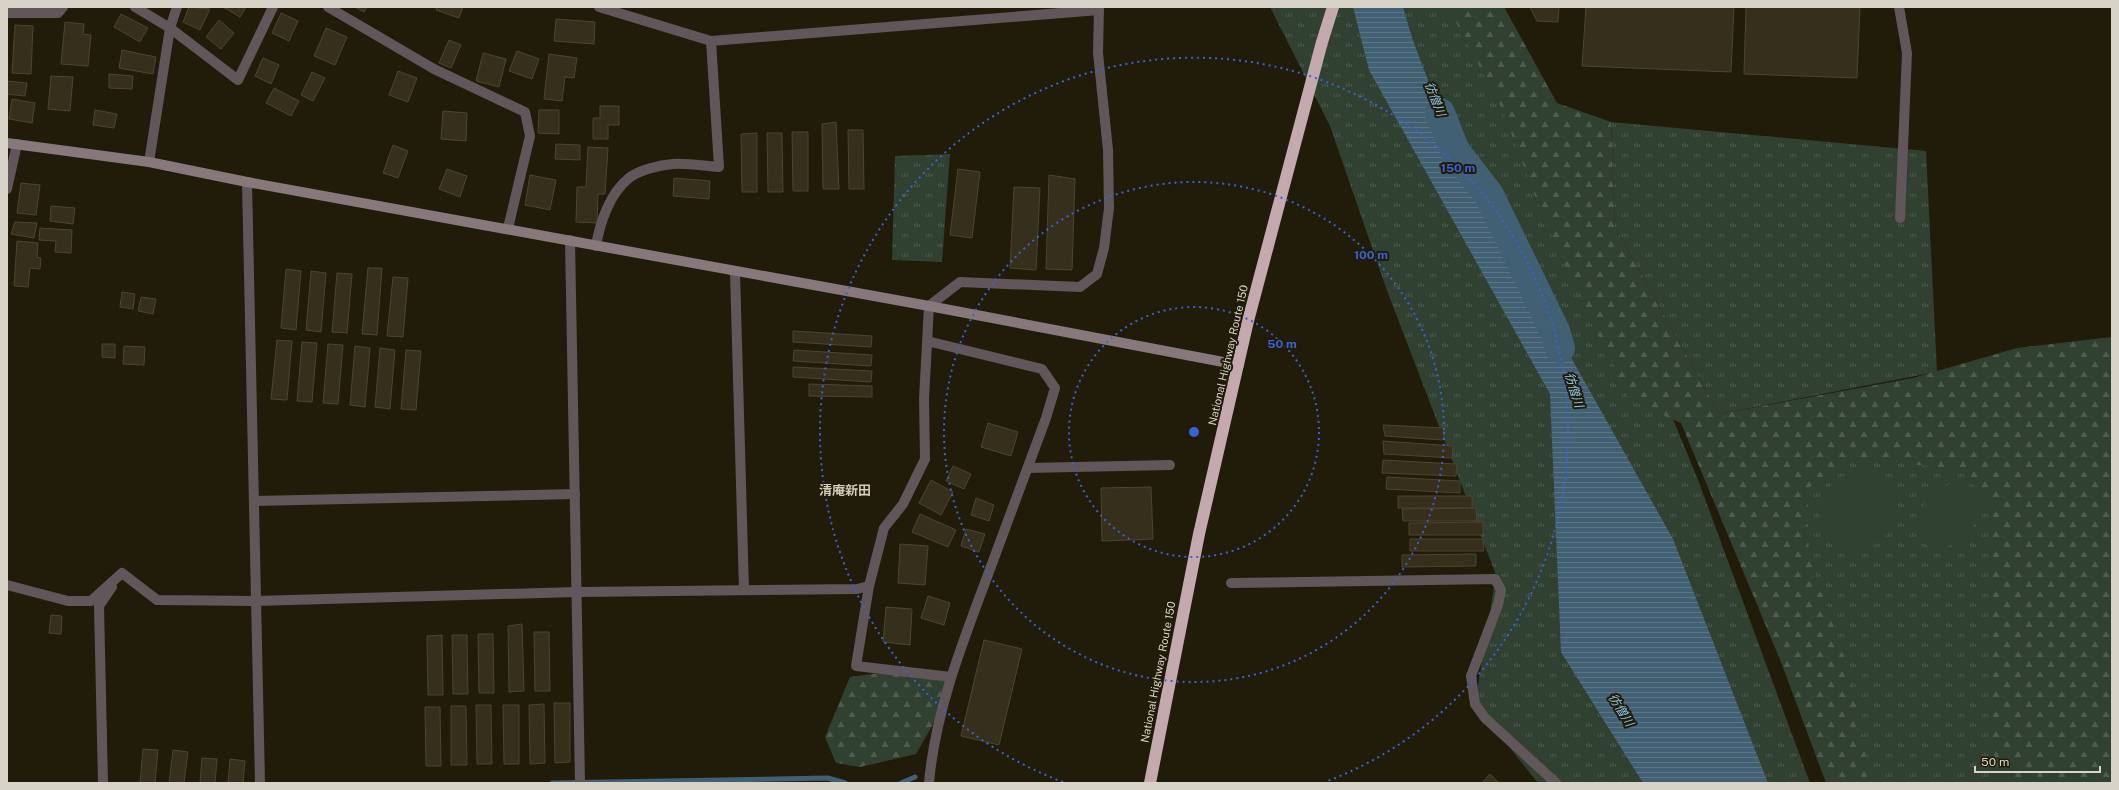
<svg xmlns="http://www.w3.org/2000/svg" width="2119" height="790" font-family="'Public Sans','Noto Sans JP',sans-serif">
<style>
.grass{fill:url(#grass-tufts)}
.forest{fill:url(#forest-firs)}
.park{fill:#304132}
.water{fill:url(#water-rules)}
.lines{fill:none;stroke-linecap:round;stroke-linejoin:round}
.stream{stroke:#416074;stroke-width:5}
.river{stroke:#416074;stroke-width:30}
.building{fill:#352f1c;stroke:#4b4531}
.street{stroke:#615659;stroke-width:10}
.secondary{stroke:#89787b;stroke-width:10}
.highway{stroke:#c4a9af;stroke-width:12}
.ring{fill:none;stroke:#3962d6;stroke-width:2;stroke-dasharray:2 4}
.labels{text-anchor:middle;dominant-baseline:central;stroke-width:4;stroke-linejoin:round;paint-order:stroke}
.street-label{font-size:11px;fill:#d7d3c8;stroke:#211b09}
.water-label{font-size:12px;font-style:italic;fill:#8ec7eb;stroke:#211b09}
.quarter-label{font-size:13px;font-weight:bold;fill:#d4ccb6;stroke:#211b09}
.centre{fill:#3962d6;stroke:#211b09;stroke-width:2}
.ring-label{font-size:12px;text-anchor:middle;font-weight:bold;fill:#3962d6;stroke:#211b09;stroke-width:4;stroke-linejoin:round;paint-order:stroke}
</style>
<defs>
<pattern id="grass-tufts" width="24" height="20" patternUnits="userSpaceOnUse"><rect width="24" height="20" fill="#304132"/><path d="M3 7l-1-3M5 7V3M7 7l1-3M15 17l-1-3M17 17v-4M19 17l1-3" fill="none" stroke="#4d5c4e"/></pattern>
<pattern id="forest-firs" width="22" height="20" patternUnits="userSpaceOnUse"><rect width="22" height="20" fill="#304132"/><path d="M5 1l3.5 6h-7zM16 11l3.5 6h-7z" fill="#4d5c4e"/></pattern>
<pattern id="water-rules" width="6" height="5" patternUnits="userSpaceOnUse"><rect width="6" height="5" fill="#416074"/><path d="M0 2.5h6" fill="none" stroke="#5c7686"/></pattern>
</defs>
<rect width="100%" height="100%" fill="#211b09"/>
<g class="grass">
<polygon points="1270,7 1504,7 1698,480 1810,783 1538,783 1475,704 1496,575 1386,288 1330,126"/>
<polygon points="1611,122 1926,151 1937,372 2112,783 1845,783 1744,432 1936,372 1719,414 1615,227"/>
<polygon points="950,154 942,262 892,260 895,156"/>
</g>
<g class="forest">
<polygon points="1448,7 1504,7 1557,103 1611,122 1615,227 1719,414 1913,378 2017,348 2112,337 2112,783 2005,783 1990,744 1991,507 1962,471 1855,456 1805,490 1809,554 1849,672 1871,783 1826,783 1781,662 1681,423 1629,400 1541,212 1502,109"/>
<polygon points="894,671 951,677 941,710 916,754 860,767 836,763 825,737 850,677"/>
</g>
<g class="park">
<polygon points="1860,467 1886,477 1898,510 1892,530 1868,551 1838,550 1824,534 1817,503 1834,482"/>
<path d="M1956,480L1974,490L1977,511L1970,537C1940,550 1924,560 1914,519L1933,494Z"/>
</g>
<polygon class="water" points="1353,7 1403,7 1412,38 1455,151 1673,539 1768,783 1643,783 1561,652 1550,394 1369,70"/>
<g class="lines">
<g class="stream">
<polyline points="552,783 828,778 845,783"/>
<polyline points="901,783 915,777"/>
</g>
<polyline class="river" points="1440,113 1455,151 1489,195 1555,331 1560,348"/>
</g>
<g class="building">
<polygon points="189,7 210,9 200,30 183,22"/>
<polygon points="223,7 246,7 240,17"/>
<polygon points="355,7 367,7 364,12"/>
<polygon points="437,7 463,7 459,18 436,10"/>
<polygon points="1530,7 1559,7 1558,22 1537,21"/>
<polygon points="1586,7 1734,7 1731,72 1582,66"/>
<polygon points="1746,7 1860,7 1857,78 1744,74"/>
<polygon points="281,13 298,21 289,41 272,33"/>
<polygon points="121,14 148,28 140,42 114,27"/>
<polygon points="556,19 595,22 594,44 554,41"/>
<polygon points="219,20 234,33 221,49 206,37"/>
<polygon points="65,22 84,24 83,34 91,35 88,66 61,64"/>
<polygon points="15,25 33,26 31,74 12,73"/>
<polygon points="326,28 347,37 335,65 314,56"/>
<polygon points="449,40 461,45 451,68 439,63"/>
<polygon points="122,50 156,57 153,74 119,68"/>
<polygon points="517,51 539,59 532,79 509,71"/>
<polygon points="483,53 506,59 499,87 476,81"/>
<polygon points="549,54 577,58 574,78 565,77 562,101 544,99"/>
<polygon points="263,58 279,65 271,84 255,76"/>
<polygon points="398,71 417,78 408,102 389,95"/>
<polygon points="312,72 325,78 313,101 301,95"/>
<polygon points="109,74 133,76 132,89 109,88"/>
<polygon points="51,76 73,77 70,111 48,109"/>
<polygon points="7,81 27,83 25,96 7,94"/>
<polygon points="274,88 299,101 291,116 266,103"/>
<polygon points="12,99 35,103 32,123 9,119"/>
<polygon points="600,106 619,106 619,125 608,125 608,139 593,139 593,118 600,118"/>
<polygon points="95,110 117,114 114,128 93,125"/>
<polygon points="539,110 559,110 559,134 538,133"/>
<polygon points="443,111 467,113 466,141 441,139"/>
<polygon points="836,122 839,189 823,189 822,124"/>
<polygon points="848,130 863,130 864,189 849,189"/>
<polygon points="792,132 808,132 808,191 793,191"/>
<polygon points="757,133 757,192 742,192 741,134"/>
<polygon points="767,133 782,133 783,192 768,192"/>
<polygon points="556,144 580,145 580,160 555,159"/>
<polygon points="393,145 408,151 398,178 383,173"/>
<polygon points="588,147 608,148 605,194 598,194 597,223 576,222 577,187 586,187"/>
<polygon points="447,169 467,176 460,197 439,189"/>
<polygon points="958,169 980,172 972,238 950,235"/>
<polygon points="530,175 556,180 550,210 525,205"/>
<polygon points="1049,175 1075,179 1072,270 1046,269"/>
<polygon points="674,178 710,181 709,199 673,196"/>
<polygon points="21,183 40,185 36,215 17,213"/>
<polygon points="1014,187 1040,188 1036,270 1010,268"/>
<polygon points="51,206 75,208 73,224 50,221"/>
<polygon points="15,222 37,223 34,238 11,234"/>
<polygon points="40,228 72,230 71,253 55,252 56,241 39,240"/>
<polygon points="17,241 38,243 37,257 41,258 40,269 30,268 28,287 14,286"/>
<polygon points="368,268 382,268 377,335 362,334"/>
<polygon points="286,269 301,271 296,330 281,328"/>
<polygon points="311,271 326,273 321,332 306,330"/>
<polygon points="337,273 352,274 347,333 332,332"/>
<polygon points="393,277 408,278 403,337 387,336"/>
<polygon points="122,292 135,294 133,309 120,307"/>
<polygon points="141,297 156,299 153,314 138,311"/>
<polygon points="793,331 872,336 871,347 793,342"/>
<polygon points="277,340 292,341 287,400 271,399"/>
<polygon points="302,342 317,343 312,402 297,401"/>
<polygon points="102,344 115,344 115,358 102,357"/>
<polygon points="328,344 343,345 338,404 323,403"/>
<polygon points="124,346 145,347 144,365 123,364"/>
<polygon points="355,346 370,348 365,407 350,405"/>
<polygon points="380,348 395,350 390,409 375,407"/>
<polygon points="406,350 421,351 416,410 401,409"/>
<polygon points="794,350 872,355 871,366 793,361"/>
<polygon points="793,367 872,371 871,382 793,377"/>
<polygon points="809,384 872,386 872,397 809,396"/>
<polygon points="988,423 1018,432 1011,456 981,447"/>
<polygon points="1383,425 1444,428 1443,440 1385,436"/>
<polygon points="1383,441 1453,446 1452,458 1384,454"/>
<polygon points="1383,460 1457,464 1456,476 1382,473"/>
<polygon points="953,466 971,474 964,489 946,481"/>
<polygon points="1387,477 1460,481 1460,493 1386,489"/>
<polygon points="931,480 953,492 941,515 919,503"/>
<polygon points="1151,487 1153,539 1102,541 1101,488"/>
<rect x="1398" y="496" width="74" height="12"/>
<polygon points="976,498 994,505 989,521 971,515"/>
<polygon points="1476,508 1477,521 1403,521 1402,509"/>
<polygon points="920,514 956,530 948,547 912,532"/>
<polygon points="1483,522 1483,535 1409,535 1409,523"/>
<polygon points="966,529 985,534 979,552 961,546"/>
<polygon points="1410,539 1483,539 1484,551 1410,551"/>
<polygon points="900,544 928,546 925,585 898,583"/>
<polygon points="1476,554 1476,566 1402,567 1402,555"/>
<polygon points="928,596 950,603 944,625 921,618"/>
<polygon points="886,607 912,609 910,645 883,642"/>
<polygon points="51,615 62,616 61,634 49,633"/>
<polygon points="522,624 524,691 509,692 508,626"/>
<polygon points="534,632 549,632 550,691 535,691"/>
<polygon points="478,634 493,634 494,693 479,693"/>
<polygon points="442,635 443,695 428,695 427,636"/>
<polygon points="452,635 467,635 468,694 453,694"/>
<polygon points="984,640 1022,649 999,745 961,736"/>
<polygon points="554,703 570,703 570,762 555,763"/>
<polygon points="544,704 545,763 530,764 529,705"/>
<polygon points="476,705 491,705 492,764 477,764"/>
<polygon points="503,705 519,705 519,764 504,764"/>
<polygon points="451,706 466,706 467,765 451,765"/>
<polygon points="425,707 440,707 441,766 426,766"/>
<polygon points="143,749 158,750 155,783 140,783"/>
<polygon points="173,750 188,752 184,783 169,783"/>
<polygon points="202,758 217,759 215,783 200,783"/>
<polygon points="230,759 245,761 243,783 228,783"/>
<polygon points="1490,774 1499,783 1482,783"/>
</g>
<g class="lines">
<g class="street">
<polyline points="135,7 170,28 238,80 273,7"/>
<polyline points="328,7 434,69 525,112 530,136 508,228"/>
<polyline points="599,7 711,41 1099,10"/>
<polyline points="1899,7 1907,53 1900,218"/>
<polyline points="7,13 58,13 63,7"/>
<polyline points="149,162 170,28 177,7"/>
<polyline points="247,182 260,783"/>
<polyline points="7,189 17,144"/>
<polyline points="570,240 580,783"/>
<path d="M596,246C600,222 610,193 629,178C639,170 660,165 673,164C687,163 704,166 719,167L711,41"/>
<polyline points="735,272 744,590"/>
<path d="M927,341L1042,369L1055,388L1046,418C1025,475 1004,532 983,588C959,652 935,715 929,783"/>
<polyline points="1028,468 1170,465"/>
<polyline points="254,501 575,494"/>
<polyline points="1231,583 1495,579 1501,590 1498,605 1471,676 1475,704 1485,718 1556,783"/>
<polyline points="7,585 68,601 91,601 122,573 157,600 255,601 576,592 857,589 869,586"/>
<polyline points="951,677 856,666 869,586 884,528 903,504 925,459 924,399 929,306 960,282 1080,287 1097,274 1104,248 1109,208 1108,150 1098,53 1099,7"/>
<polyline points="103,783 99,606 112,587"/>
</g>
<polyline class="secondary" points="7,143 149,162 247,182 929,306 1239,365"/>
<polyline class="highway" points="1150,783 1199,534 1248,321 1322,42 1333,7"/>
</g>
<g class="ring">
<circle cx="1194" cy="432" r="125"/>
<circle cx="1194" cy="432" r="250"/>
<path d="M1063 782A374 374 0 1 1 1325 782"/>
</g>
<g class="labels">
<g class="street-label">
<text transform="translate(1228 355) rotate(-77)">National Highway Route 150</text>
<text transform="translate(1158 672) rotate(-79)">National Highway Route 150</text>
</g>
<g class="water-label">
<text transform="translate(1435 99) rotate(69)">彷僧川</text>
<text transform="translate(1574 390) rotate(72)">彷僧川</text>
<text transform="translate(1621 710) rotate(58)">彷僧川</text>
</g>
<g class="quarter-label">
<text x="845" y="490">清庵新田</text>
</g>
</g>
<circle cx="1194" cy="432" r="6" class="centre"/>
<g class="ring-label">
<text x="1458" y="172">150 m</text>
<text x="1371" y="259">100 m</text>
<text x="1282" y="348">50 m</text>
</g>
<rect width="2119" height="790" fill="none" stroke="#d7d3c8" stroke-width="16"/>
<path d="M1975 766v6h125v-6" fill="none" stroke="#d7d3c8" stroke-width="2"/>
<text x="1981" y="766" font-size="12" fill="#d7d3c8" stroke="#211b09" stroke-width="3" paint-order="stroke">50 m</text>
</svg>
